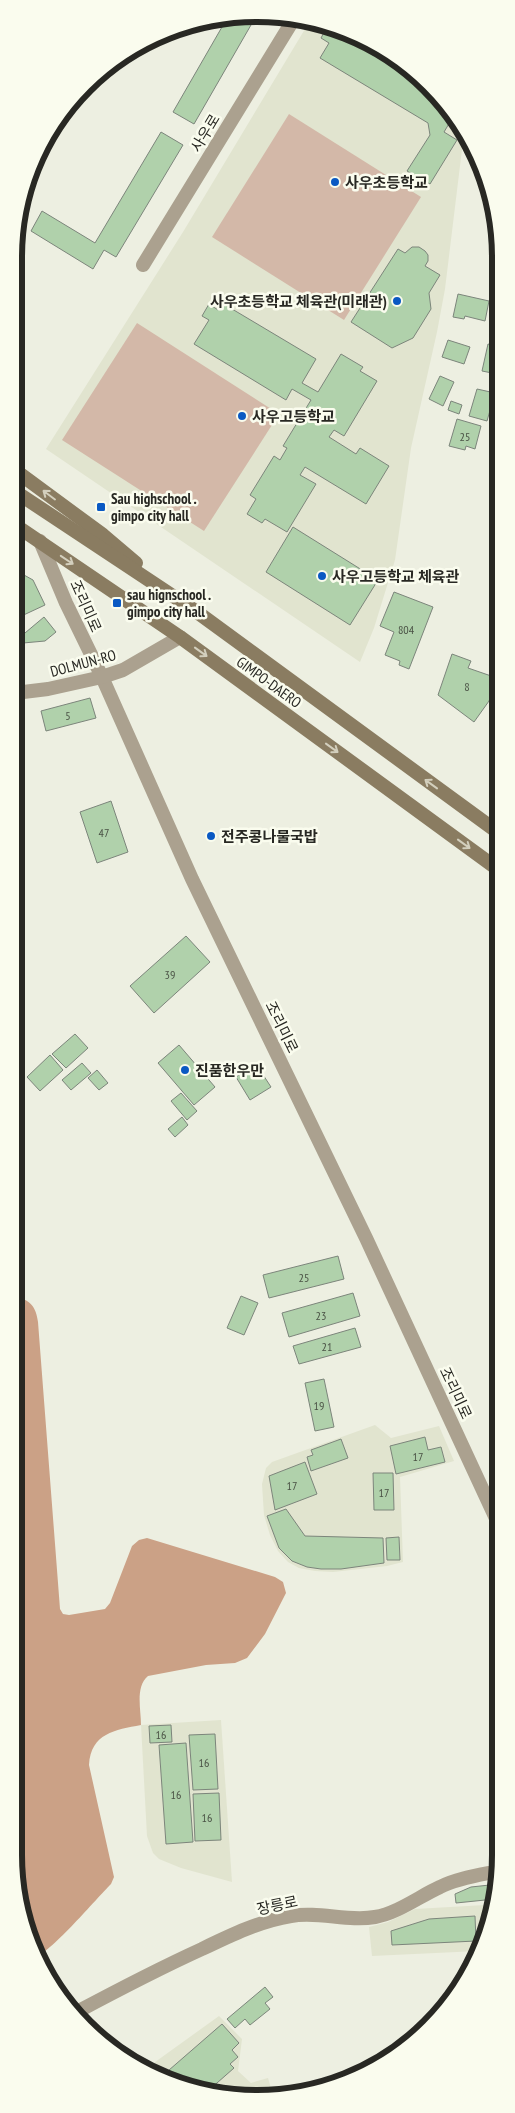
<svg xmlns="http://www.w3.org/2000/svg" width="515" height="2113" font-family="'PT Sans Narrow','Noto Sans KR',sans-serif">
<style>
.built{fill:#e1e4cf}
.green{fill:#d3b8a8}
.forest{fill:#cba186}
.building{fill:#b0d1ab;stroke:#7c857b}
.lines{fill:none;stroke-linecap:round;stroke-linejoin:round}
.minor{stroke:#aba18f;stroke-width:14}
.tertiary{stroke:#aba18f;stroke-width:14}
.secondary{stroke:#8a7c61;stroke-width:14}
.oneway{stroke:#d3cfbd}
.poi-dot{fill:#0a59c3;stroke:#fafcee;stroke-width:2}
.labels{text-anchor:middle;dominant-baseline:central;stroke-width:5;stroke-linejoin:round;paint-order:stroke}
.number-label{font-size:12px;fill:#4a5245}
.street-label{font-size:15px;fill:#282823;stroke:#fafcee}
.poi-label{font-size:15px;font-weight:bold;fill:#282823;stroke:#fafcee;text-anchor:start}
.rim{fill:none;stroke:#282823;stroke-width:6}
</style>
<rect width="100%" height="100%" fill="#edefe1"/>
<g class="built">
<polygon points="311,22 366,39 430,85 464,133 445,289 437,332 411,448 395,560 374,628 360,662 46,449 183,232 305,29"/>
<polygon points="375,1425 391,1438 439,1426 454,1461 400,1477 403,1562 387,1566 333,1572 315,1571 299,1568 288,1562 278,1551 270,1535 264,1515 262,1484 266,1468 272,1462"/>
<polygon points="221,1720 232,1882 181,1868 159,1859 153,1853 147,1836 141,1725"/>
<polygon points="485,1905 486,1927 478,1951 372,1956 369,1927 388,1922 415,1909"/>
<polygon points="219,2016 242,2039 238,2071 251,2083 268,2078 273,2095 241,2099 150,2074 144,2070"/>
</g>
<g class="green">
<polygon points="289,114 421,197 344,320 212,237"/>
<polygon points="137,323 279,414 204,531 62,440"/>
</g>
<path class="forest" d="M14,1296C30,1300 36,1306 38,1322L60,1609L63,1614L69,1615L105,1609L110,1603L132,1546L139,1540L147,1538L275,1577L283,1582L286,1593L265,1634L247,1658L235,1663L206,1665L148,1676C135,1687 141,1709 141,1725C115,1730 91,1733 89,1765L114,1877L111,1884C96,1899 52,1951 37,1956L32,1949L14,1855Z"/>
<g class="building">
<polygon points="255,18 194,124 173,112 226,20"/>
<polygon points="327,27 366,39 430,85 453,117 444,132 457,140 430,184 407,171 430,135 428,123 320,58 329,43 321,38"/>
<polygon points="161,132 183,145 116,257 104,250 93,269 31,231 42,211 95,243"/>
<polygon points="412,247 419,247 425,251 428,255 428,261 425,266 440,275 429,293 431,309 413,338 392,348 351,322 398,249 405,253"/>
<polygon points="458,294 489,301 485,321 465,316 464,319 453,317"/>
<polygon points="222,303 316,359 302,383 318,392 341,354 363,367 360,371 377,381 344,436 334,430 329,437 356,454 360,448 389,466 366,504 305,467 300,475 316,484 287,532 265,519 262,523 247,514 256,499 250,495 274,456 280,460 287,448 283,446 311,400 292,389 286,400 194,344 209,320 202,316 209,304 218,310"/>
<polygon points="448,340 470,347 464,364 442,357"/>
<polygon points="488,344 499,347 497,374 482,371"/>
<polygon points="440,376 454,382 443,406 429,399"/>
<polygon points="477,389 495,393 487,421 469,416"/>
<polygon points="451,401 462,405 459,414 448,410"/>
<polygon points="457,419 481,426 475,449 466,446 465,450 449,446"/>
<polygon points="293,527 378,580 350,625 266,572"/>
<polygon points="15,570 33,580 45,605 15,619"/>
<polygon points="394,592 433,607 409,669 399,665 400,661 385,655 394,632 380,626"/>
<polygon points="44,617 56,632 45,641 23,643 19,638"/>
<polygon points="452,654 471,661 468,668 497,678 489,701 474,722 438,695"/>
<polygon points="90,698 96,718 46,731 41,711"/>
<polygon points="15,757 20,758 18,772 15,771"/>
<polygon points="111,801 128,852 97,863 80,812"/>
<polygon points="186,936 210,962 154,1013 130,986"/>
<polygon points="75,1034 88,1048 66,1068 52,1054"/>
<polygon points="179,1045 215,1087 194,1105 158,1063"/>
<polygon points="50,1055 63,1070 40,1091 27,1077"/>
<polygon points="82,1063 91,1073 71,1090 62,1080"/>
<polygon points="256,1064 271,1087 250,1100 236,1077"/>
<polygon points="97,1070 108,1083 99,1090 88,1078"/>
<polygon points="181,1093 197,1111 187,1120 171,1101"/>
<polygon points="182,1117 188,1125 175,1137 168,1129"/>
<polygon points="338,1256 344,1279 269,1298 263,1275"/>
<polygon points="353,1293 360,1316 289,1337 282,1313"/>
<polygon points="241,1296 258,1303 244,1335 227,1328"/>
<polygon points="355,1328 361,1347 299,1364 293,1346"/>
<polygon points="324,1379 334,1427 315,1431 305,1383"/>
<polygon points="425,1437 428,1450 441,1447 445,1462 396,1474 390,1446"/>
<polygon points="341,1439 348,1458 311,1471 307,1457 313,1455 311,1450"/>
<polygon points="305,1462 317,1494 275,1510 269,1476"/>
<polygon points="373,1473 393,1473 394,1510 374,1510"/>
<polygon points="286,1509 305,1536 383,1538 384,1563 341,1569 321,1569 307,1567 292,1561 279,1548 267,1516"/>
<polygon points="399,1537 400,1560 387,1560 386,1538"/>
<polygon points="499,1631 499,1647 491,1639"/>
<polygon points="171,1725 172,1742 150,1743 149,1726"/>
<polygon points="215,1734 218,1789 193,1790 189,1735"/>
<polygon points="186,1743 193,1842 166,1844 159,1745"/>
<polygon points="219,1793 221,1840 195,1841 193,1794"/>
<polygon points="499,1884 495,1899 456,1903 455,1894 471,1887"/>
<polygon points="475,1916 476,1941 392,1945 391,1931 429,1919"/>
<polygon points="265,1987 273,1997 265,2003 270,2009 250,2025 245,2019 235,2028 227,2019"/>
<polygon points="222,2024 239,2043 232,2050 238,2057 230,2064 234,2068 209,2090 161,2077"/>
</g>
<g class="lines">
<g class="minor">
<polyline points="143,265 295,17"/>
<polyline points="40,541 66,603 102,677 192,879 366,1238 499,1525"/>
<path d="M73,2014C116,1991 158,1969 202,1949C231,1935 260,1921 291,1916C319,1911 348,1922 375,1917C398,1913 420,1896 440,1887C458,1878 480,1875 499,1871"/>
</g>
<polyline class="tertiary" points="15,693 48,689 102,677 123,670 180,637"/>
<g class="secondary">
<polyline points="16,471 103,535 136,563"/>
<polyline points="16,492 197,612 499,833"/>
<polyline points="15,525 180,637 499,870"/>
</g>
</g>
<defs><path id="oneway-shaft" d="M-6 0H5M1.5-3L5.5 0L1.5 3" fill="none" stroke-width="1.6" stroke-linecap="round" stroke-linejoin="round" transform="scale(1.25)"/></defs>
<g class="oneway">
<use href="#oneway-shaft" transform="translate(49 495) rotate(-143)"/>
<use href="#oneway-shaft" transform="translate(67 560) rotate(34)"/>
<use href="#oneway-shaft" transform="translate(201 652) rotate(36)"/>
<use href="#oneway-shaft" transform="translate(332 748) rotate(36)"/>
<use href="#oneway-shaft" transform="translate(431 784) rotate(-144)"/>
<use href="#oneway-shaft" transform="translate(464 844) rotate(36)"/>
</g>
<g class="poi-dot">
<circle cx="335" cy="182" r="5"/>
<circle cx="397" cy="301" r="5"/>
<circle cx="242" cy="416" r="5"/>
<rect x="96" y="502" width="10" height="10" rx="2.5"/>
<circle cx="322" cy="576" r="5"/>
<rect x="112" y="598" width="10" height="10" rx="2.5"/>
<circle cx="211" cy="836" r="5"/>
<circle cx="185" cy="1070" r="5"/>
</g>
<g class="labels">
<g class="number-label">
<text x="465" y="436">25</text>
<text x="406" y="629">804</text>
<text x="467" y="686">8</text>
<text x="68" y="715">5</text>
<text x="104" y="832">47</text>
<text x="170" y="974">39</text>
<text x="304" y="1277">25</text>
<text x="321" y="1315">23</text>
<text x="327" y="1346">21</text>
<text x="319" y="1405">19</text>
<text x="418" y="1456">17</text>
<text x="292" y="1485">17</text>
<text x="384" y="1492">17</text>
<text x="161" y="1734">16</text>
<text x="204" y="1762">16</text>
<text x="176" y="1794">16</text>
<text x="207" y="1817">16</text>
</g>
<g class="street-label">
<text transform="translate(205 133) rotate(-59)">사우로</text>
<text transform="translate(86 606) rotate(66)">조리미로</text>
<text transform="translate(83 663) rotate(-15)">DOLMUN-RO</text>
<text transform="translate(269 682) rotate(36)">GIMPO-DAERO</text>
<text transform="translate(282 1027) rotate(64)">조리미로</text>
<text transform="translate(456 1393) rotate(65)">조리미로</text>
<text transform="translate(277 1905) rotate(-12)">장릉로</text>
</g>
<g class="poi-label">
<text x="345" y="182">사우초등학교</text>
<text x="387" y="301" text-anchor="end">사우초등학교 체육관(미래관)</text>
<text x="252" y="416">사우고등학교</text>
<text x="111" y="498">Sau highschool .<tspan x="111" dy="17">gimpo city hall</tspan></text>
<text x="332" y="576">사우고등학교 체육관</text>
<text x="127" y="594">sau hignschool .<tspan x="127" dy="17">gimpo city hall</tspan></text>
<text x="221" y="836">전주콩나물국밥</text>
<text x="195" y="1070">진품한우만</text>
</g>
</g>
<path d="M0 0H515V2113H0ZM257 22H257A235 235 0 0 1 492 257V1855A235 235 0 0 1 257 2090H257A235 235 0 0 1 22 1855V257A235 235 0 0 1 257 22Z" fill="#fafcee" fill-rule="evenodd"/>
<path class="rim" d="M257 22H257A235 235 0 0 1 492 257V1855A235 235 0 0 1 257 2090H257A235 235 0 0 1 22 1855V257A235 235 0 0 1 257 22Z"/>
</svg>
